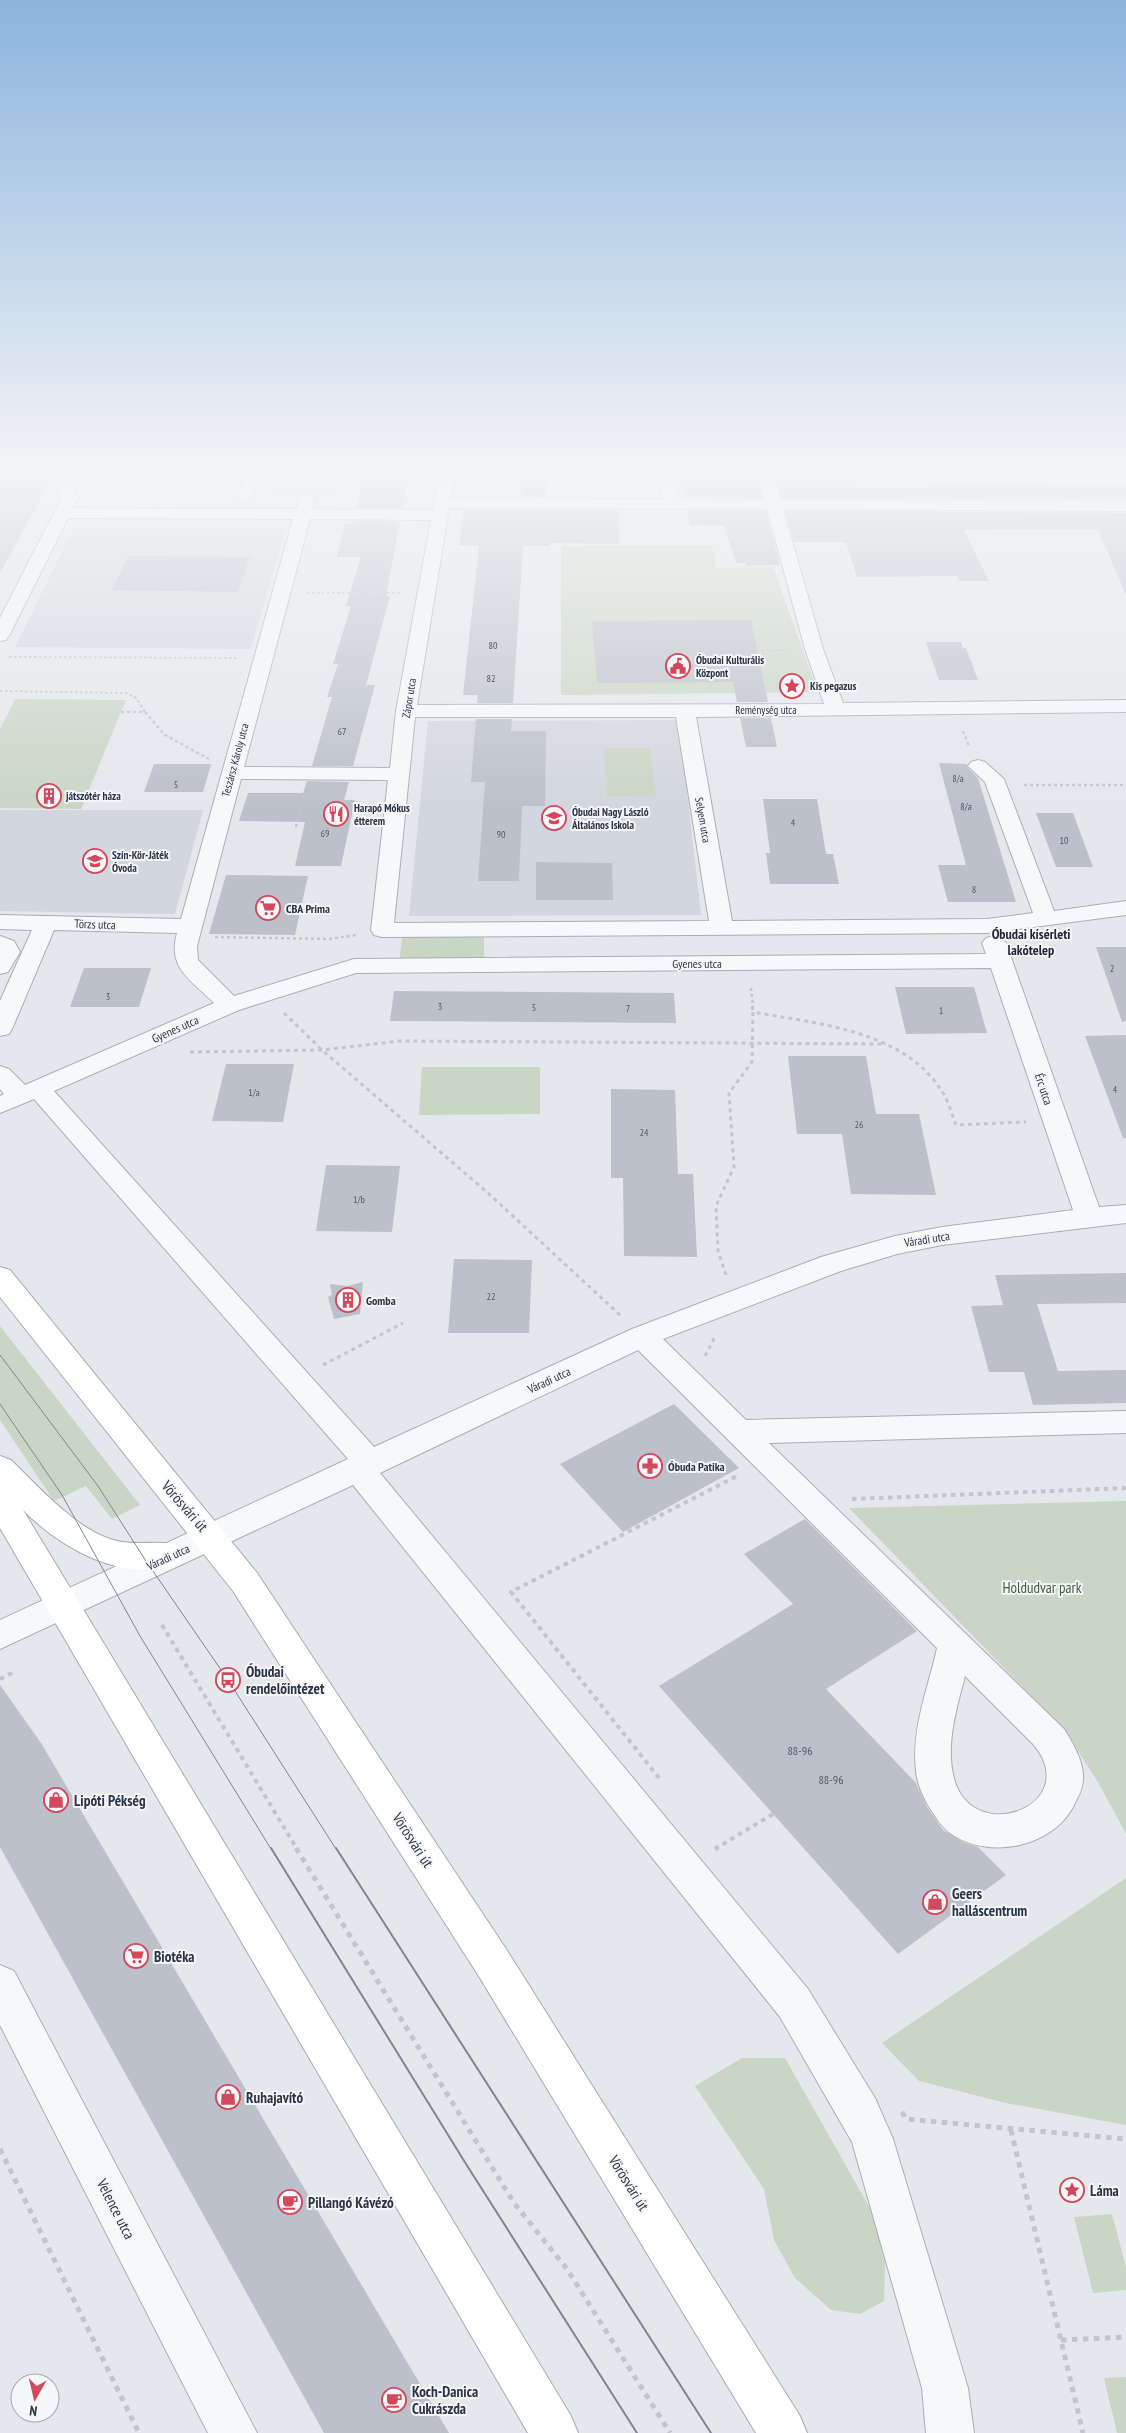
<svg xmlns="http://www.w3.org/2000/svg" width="1126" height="2433" font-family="'PT Sans Narrow',sans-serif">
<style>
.built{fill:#d2d6de}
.green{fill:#c9d6c5}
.building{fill:#bbc0ca}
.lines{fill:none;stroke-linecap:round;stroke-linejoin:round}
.minor-casing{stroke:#a9aeb7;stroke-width:2}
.major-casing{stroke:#a3abb8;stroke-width:2}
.path-far4{stroke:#c2c5cb;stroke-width:2;stroke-dasharray:2.5 2.5;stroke-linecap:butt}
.path-far3{stroke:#c2c5cb;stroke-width:2.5;stroke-dasharray:3 3;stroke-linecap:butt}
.path-far2{stroke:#c2c5cb;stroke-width:3;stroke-dasharray:4 4;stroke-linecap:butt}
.path-far1{stroke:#c2c5cb;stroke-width:4;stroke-dasharray:4.5 4.5;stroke-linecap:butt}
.path{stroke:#c2c5cb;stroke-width:5;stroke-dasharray:5.5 5.5;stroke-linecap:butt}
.minor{fill:#f7f8fa;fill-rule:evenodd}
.major{fill:#fff;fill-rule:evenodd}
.tram-far1{stroke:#7d8696;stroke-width:1}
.tram{stroke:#7d8696;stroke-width:2}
.labels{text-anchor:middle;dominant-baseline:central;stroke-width:4;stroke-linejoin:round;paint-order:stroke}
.number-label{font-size:10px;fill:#4f5766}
.far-poi-label{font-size:11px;font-weight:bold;fill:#2b3445;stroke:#f4f6f9;text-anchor:start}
.far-street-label{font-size:11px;fill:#2b3445;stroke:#f4f6f9}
.poi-label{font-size:12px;font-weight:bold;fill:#2b3445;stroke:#f4f6f9;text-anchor:start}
.street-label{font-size:12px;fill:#2b3445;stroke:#f4f6f9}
.near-number-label{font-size:12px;fill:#4f5766}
.neighbourhood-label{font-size:14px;font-weight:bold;fill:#1d2536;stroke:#f4f6f9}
.near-street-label{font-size:15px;fill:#2b3445;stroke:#f4f6f9}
.near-park-label{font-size:15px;fill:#3f6138;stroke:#f4f6f9}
.near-poi-label{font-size:15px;font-weight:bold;fill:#2b3445;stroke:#f4f6f9;text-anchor:start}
</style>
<rect width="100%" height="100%" fill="#e4e7ec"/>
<g class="built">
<polygon points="74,527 286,527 251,649 15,647"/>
<polygon points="679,720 701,915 409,916 428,721"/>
<polygon points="0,810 203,810 175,914 0,911"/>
</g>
<g class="green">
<polygon points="87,467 167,467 160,487 108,487 86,469"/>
<polygon points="279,467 346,467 341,493 271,493"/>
<polygon points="712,545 716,568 773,567 818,692 561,695 561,546"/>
<polygon points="15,699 126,700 81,809 0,808 0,729"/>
<polygon points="604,748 650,748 655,795 607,796"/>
<polygon points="403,930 484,930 484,965 399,965"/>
<polygon points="422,1067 540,1067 540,1114 419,1115"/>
<polygon points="0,1326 140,1505 112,1519 86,1486 54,1501 0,1420"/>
<polygon points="1126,1501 1126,1834 1098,1782 1065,1731 849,1508"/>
<polygon points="1126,1878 1126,2125 1006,2103 919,2081 882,2043"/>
<polygon points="742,2058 785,2058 871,2210 885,2258 884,2301 860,2314 831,2310 795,2278 774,2240 764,2189 695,2086"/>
<polygon points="1112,2214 1126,2268 1126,2290 1093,2293 1074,2217"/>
<polygon points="1126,2377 1126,2433 1117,2433 1104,2378"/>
</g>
<g class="building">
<polygon points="5,467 58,467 0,573 0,476"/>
<polygon points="366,467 411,467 403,508 357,508"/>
<polygon points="524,467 548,467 545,497 521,496"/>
<polygon points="682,467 753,467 762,498 684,497 678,474 683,474"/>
<polygon points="773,467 847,467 849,474 855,474 859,487 926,488 925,483 1126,486 1126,499 781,498"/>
<polygon points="464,510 618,511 619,544 550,543 550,546 523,546 513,703 477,703 478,695 463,695 479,546 459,545"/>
<polygon points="687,511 766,511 780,565 746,566 745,563 736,563 724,526 690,525"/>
<polygon points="785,511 1126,513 1126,595 1098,529 964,530 989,581 960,581 957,576 857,577 846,542 794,542"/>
<polygon points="354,521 400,522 386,596 390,596 366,685 375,685 353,766 312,766 332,697 327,697 338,664 333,664 351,606 346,606 361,557 337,557 345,524 353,524"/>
<polygon points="128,556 250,557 238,592 112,590"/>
<polygon points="751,620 768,702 737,702 733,682 597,683 592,621"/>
<polygon points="926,642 961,642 963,648 966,648 978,680 939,680"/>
<polygon points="740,718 771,718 777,747 746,747"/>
<polygon points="476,719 512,719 511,731 546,731 545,806 522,806 519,881 478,881 485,782 471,782"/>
<polygon points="939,763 967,764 967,767 978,778 1016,902 948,902 938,865 966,865"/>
<polygon points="154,764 211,764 203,792 144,792"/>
<polygon points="307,781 349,782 344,800 355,800 341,866 295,866 305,822 239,821 248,793 303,793"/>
<polygon points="763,799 817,799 826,854 833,854 839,884 770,884 766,853 770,853"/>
<polygon points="1036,813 1073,813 1093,867 1056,867"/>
<polygon points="536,862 612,863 613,900 536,900"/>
<polygon points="226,875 308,876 295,935 209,934"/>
<polygon points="1096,947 1126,947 1126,1021 1122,1022"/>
<polygon points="84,968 151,968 139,1007 70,1007"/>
<polygon points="895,987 974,987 987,1033 906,1034"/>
<polygon points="394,991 674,993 676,1023 390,1021"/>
<polygon points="1126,1035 1126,1138 1123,1138 1085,1036"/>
<polygon points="788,1056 866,1056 876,1114 919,1114 936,1195 851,1194 842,1134 797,1134"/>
<polygon points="226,1064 294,1064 283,1122 212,1121"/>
<polygon points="611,1089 675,1090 678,1174 693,1174 697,1257 624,1256 623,1178 611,1178"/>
<polygon points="326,1165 400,1166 392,1232 316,1231"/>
<polygon points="454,1259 532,1260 529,1333 448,1333"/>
<polygon points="1126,1273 1126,1303 1037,1304 1058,1371 1126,1370 1126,1403 1033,1405 1024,1372 989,1372 971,1306 1003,1305 995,1275"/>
<polygon points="363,1282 360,1314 334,1319 328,1297 332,1295 330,1284 347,1286"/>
<polygon points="674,1404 739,1468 623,1532 560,1464"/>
<polygon points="805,1519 917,1631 826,1689 916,1783 927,1807 943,1830 965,1843 978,1847 1006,1875 898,1954 659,1686 793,1604 744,1554"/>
<polygon points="0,1685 41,1743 449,2433 324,2433 0,1847"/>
</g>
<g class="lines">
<defs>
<g id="minor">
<path d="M69,467H85L74,490L78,497L72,508L296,509L301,496L307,494L315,499L312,509L433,510L440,467H456L451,498L662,499L658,467H674L677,499L764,500L755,467H771L780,500L1126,501V511L783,509L823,649L843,703L1126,700V712L696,717L732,921L987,919L1033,913L985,782L968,766L971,762L978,760L985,762L1004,779L1054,911L1126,901V915L987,933L382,937L374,935L371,930L388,780L241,779L197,946L198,960L234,996L354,959L986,954L982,943L986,938L994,936L1002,938L1006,943L1099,1207L1126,1205V1223L942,1245L897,1254L841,1271L663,1339L746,1420L1126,1411V1433L769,1443L1064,1729C1072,1742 1082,1758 1083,1774C1084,1785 1080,1794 1075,1803C1055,1847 989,1861 950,1833C942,1827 937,1819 931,1810C924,1799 917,1784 916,1771C911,1729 928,1689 937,1648L638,1350L380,1473L808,1989L875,2098L893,2139L968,2388L974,2433H926L922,2388L852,2142L780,2017L353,1485L0,1649V1620L348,1459L34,1099L0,1113V1096L4,1094L0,1089V1066L9,1069L25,1085L214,1003C191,980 167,968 177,933L54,930L12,1029L9,1034L0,1036V1001L32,930L0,929V915L181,919L293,519L68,518L9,636L6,640L0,641V618L62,497L58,490ZM449,508L767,509L805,649L824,704L417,705ZM310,519L431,520L396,711L390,768L244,767ZM415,717H676L709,921L394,923ZM991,968L1073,1210L942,1227L895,1236L821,1257L632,1329L374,1447L54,1091L239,1010L356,973ZM965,1676L1033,1744C1086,1806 968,1850 953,1774C946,1742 957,1707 965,1676Z"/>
<polygon points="248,467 264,467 253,498 245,503 237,498"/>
<polygon points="0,936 14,941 20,952 8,972 0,974"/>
<polygon points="0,1965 14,1971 257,2433 208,2433 0,2025"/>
</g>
<g id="major">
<polygon points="0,1267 10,1270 257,1573 508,1952 800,2416 807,2433 756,2433 480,1978 233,1591 0,1297"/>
<path d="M0,1456L11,1460C39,1487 78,1532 117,1541C139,1546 161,1539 182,1546L186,1555L182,1564C123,1583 64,1551 23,1510L571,2416L578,2433H528L0,1528Z"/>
</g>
</defs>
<use href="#minor" class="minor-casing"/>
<use href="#major" class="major-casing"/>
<g class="path-far4">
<polyline points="307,593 400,593"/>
<polyline points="757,650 788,650"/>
<polyline points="9,657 238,658"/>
<polyline points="0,691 126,693 136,698 142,707"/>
</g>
<g class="path-far3">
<polyline points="121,712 145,712 141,706"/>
<polyline points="145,712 165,735 209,759"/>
<polyline points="963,731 969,746"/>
<polyline points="1024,785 1126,785"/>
<polyline points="296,827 303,796"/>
<polyline points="215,937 330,939 356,935"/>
<polyline points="751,988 753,1007"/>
</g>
<g class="path-far2">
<polyline points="752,1006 753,1012"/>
<polyline points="284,1013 322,1050 488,1193 621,1316"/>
<polyline points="190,1052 322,1050 400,1041 886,1044"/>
<path d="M726,1275L718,1251L716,1206L734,1167L729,1093L752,1062L753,1012C818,1024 905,1030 943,1093C949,1103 952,1115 956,1125L1026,1122"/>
<polyline points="705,1356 715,1337"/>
<polyline points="323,1365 403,1323"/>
</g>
<g class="path-far1">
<polyline points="852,1499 1126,1488"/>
<polyline points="162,1625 297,1849"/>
<polyline points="0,1679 16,1671"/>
<polyline points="659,1778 511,1592 739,1475"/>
<polyline points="715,1849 773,1814"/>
</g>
<g class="path">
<polyline points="296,1848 514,2203 567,2269 670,2433"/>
<polyline points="715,1849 717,1848"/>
<polyline points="902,2112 906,2119 1126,2139"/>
<polyline points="1011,2130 1083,2433"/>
<polyline points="0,2149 139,2433"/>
<polyline points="1061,2340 1126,2337"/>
</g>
<use href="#minor" class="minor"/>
<use href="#major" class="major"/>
<g class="tram-far1">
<polyline points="0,1355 98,1486 144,1558 228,1680 336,1849"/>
<polyline points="0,1404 62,1495 140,1636 271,1849"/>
</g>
<g class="tram">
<polyline points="271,1848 466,2164 637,2433"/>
<polyline points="336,1848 711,2433"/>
</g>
</g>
<linearGradient id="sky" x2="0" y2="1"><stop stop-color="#8bb4dd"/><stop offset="0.58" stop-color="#f3f4f6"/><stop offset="1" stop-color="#f3f4f6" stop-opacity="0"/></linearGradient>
<rect width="1126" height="808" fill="url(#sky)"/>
<defs>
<symbol id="civic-ring" viewBox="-11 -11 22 22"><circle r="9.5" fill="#f4f6f9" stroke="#d1495b" stroke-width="1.5"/><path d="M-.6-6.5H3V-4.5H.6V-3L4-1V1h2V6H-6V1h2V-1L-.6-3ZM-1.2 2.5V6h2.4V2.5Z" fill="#d1495b"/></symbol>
<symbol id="sight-ring" viewBox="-11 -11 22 22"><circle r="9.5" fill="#f4f6f9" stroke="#d1495b" stroke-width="1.5"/><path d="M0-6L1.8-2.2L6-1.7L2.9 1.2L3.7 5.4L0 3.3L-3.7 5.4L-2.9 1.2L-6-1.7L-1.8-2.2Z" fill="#d1495b"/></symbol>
<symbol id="building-ring" viewBox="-11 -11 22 22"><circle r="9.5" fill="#f4f6f9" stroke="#d1495b" stroke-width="1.5"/><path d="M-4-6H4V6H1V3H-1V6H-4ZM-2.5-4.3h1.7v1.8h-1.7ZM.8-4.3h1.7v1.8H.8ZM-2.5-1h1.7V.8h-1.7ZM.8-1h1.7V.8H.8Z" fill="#d1495b"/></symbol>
<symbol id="restaurant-ring" viewBox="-11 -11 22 22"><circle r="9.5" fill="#f4f6f9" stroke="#d1495b" stroke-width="1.5"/><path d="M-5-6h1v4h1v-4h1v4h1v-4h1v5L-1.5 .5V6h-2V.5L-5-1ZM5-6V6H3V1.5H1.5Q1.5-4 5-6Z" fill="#d1495b"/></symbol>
<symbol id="school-ring" viewBox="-11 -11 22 22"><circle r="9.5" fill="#f4f6f9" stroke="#d1495b" stroke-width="1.5"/><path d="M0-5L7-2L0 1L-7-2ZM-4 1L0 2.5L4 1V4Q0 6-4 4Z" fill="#d1495b"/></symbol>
<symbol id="supermarket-ring" viewBox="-11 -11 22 22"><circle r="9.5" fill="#f4f6f9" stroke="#d1495b" stroke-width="1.5"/><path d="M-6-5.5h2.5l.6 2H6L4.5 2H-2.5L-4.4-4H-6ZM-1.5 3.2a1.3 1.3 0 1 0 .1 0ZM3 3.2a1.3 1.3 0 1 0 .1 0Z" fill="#d1495b"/></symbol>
<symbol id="pharmacy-ring" viewBox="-11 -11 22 22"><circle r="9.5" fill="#f4f6f9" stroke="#d1495b" stroke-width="1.5"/><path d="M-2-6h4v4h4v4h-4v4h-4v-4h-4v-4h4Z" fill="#d1495b"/></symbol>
<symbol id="bus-ring" viewBox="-11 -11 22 22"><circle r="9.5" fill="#f4f6f9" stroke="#d1495b" stroke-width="1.5"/><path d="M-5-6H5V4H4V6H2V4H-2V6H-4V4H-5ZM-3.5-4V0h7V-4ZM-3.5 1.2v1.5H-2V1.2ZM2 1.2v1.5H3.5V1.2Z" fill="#d1495b"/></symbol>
<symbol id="shop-ring" viewBox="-11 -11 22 22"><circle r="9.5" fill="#f4f6f9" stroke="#d1495b" stroke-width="1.5"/><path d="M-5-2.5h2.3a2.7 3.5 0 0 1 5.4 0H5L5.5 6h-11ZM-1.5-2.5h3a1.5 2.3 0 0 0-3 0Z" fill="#d1495b"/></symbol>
<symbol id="cafe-ring" viewBox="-11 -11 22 22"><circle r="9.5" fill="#f4f6f9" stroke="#d1495b" stroke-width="1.5"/><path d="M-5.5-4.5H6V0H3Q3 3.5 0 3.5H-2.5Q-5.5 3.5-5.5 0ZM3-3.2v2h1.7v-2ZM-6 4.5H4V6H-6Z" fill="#d1495b"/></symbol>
</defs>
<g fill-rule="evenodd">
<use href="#civic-ring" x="664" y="652" width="28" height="28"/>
<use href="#sight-ring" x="778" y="672" width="28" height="28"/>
<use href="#building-ring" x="35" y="782" width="28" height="28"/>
<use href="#restaurant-ring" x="322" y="800" width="28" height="28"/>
<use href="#school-ring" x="540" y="804" width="28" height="28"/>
<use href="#school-ring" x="81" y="847" width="28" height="28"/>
<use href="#supermarket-ring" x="254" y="894" width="28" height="28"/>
<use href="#building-ring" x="334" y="1286" width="28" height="28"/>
<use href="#pharmacy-ring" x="636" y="1452" width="28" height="28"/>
<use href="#bus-ring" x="214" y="1666" width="28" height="28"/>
<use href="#shop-ring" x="42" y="1786" width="28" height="28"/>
<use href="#shop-ring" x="921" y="1888" width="28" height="28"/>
<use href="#supermarket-ring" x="122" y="1942" width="28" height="28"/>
<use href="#shop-ring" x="214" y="2083" width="28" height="28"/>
<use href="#sight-ring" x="1058" y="2176" width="28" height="28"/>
<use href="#cafe-ring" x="276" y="2188" width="28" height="28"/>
<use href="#cafe-ring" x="380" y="2386" width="28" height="28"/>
</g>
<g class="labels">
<g class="number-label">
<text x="493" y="645">80</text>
<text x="491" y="678">82</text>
<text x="342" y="731">67</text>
<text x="958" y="778">8/a</text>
<text x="176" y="784">5</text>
<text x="966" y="806">8/a</text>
<text x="793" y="822">4</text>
<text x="325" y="833">69</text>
<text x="501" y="834">90</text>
<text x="1064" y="840">10</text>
<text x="974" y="889">8</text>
<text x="1112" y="968">2</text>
<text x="108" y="996">3</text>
<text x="440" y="1006">3</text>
<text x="534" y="1007">5</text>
<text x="628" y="1008">7</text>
<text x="941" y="1010">1</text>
<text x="1115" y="1089">4</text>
<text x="254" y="1092">1/a</text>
<text x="859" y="1124">26</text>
<text x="644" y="1132">24</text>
<text x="359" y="1199">1/b</text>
<text x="491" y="1296">22</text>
</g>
<g class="far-poi-label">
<text x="696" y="660">Óbudai Kulturális<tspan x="696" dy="13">Központ</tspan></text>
<text x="810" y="686">Kis pegazus</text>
<text x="66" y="796">játszótér háza</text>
<text x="354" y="808">Harapó Mókus<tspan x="354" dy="13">étterem</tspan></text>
<text x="572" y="812">Óbudai Nagy László<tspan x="572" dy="13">Általános Iskola</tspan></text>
<text x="112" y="855">Szín-Kör-Játék<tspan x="112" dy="13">Óvoda</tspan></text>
</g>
<g class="far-street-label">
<text transform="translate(409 698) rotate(-81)">Zápor utca</text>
<text x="766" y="710">Reménység utca</text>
<text transform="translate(235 760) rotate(-75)">Teszársz Károly utca</text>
<text transform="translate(703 820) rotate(80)">Selyem utca</text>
</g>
<g class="poi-label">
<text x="286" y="908">CBA Príma</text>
<text x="366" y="1300">Gomba</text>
<text x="668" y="1466">Óbuda Patika</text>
</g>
<g class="street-label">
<text transform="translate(95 924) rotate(2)">Törzs utca</text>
<text x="697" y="963">Gyenes utca</text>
<text transform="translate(175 1029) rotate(-24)">Gyenes utca</text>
<text transform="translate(1044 1089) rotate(72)">Érc utca</text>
<text transform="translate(927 1239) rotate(-9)">Váradi utca</text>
<text transform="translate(549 1380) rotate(-25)">Váradi utca</text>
<text transform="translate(168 1557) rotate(-25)">Váradi utca</text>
</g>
<g class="near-number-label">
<text x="800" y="1750">88-96</text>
<text x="831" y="1779">88-96</text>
</g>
<g class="neighbourhood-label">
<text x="1031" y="934">Óbudai kísérleti<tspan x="1031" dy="16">lakótelep</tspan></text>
</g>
<g class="near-street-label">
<text transform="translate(185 1506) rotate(49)">Vörösvári út</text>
<text transform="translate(413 1840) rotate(57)">Vörösvári út</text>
<text transform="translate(629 2183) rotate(58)">Vörösvári út</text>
<text transform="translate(116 2209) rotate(63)">Velence utca</text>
</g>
<g class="near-park-label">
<text x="1042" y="1587">Holdudvar park</text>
</g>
<g class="near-poi-label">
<text x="246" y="1671">Óbudai<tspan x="246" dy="17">rendelőintézet</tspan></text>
<text x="74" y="1800">Lipóti Pékség</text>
<text x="952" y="1893">Geers<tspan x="952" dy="17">halláscentrum</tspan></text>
<text x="154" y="1956">Biotéka</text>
<text x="246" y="2097">Ruhajavító</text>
<text x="1090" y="2190">Láma</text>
<text x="308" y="2202">Pillangó Kávézó</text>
<text x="412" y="2391">Koch-Danica<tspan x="412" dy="17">Cukrászda</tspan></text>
</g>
</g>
<g transform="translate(35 2398) rotate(188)"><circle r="24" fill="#f4f6f9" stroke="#a4a8b1"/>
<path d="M0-4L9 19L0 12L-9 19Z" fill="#d1495b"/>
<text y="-8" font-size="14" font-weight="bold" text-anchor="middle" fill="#2b3445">N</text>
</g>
</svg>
